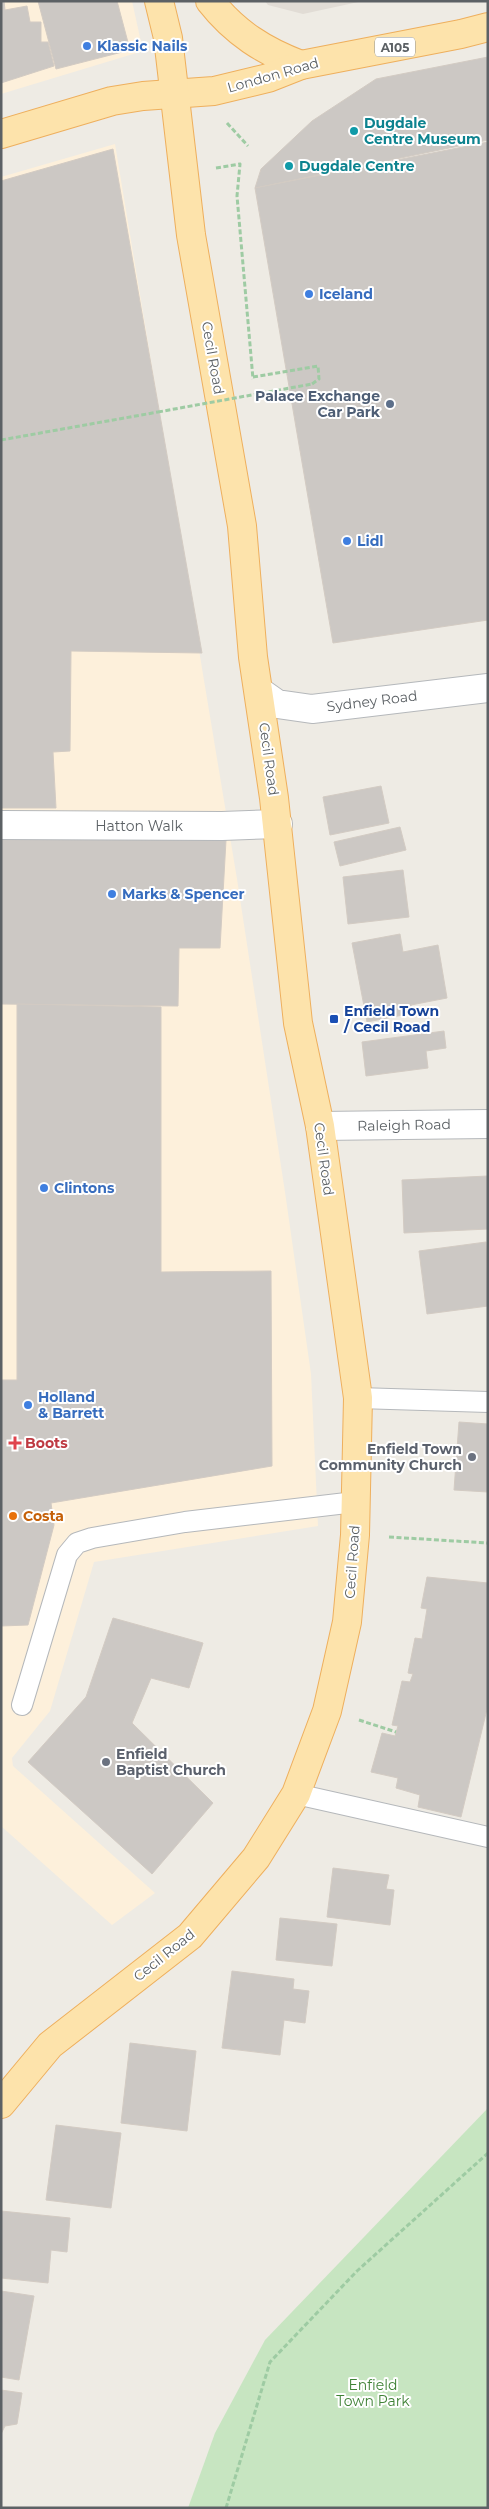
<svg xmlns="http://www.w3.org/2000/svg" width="489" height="2509" font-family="Montserrat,sans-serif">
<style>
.commercial{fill:#fdf0db}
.education{fill:#e1dcd5}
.green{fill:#c7e5c1}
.building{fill:#ccc8c4;stroke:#d3cbc3}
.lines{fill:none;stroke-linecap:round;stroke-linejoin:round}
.lane-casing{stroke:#b5b8bb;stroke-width:22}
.street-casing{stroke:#b5b8bb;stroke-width:30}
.primary-casing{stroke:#eeaf5d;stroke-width:30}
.path{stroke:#9ecba3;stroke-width:3;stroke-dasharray:5 2.5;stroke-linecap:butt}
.lane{stroke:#fff;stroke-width:20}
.street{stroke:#fff;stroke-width:28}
.primary{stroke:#fde3ab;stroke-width:28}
.path-bridge{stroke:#9ecba3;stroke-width:3;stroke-dasharray:5 2.5;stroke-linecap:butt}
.shop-dot{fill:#3f7fe0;stroke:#fff;stroke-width:2}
.culture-dot{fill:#0f9aa8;stroke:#fff;stroke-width:2}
.service-dot{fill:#5c6f8a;stroke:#fff;stroke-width:2}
.transit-dot{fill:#1a4fb4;stroke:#fff;stroke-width:2}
.health-dot{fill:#e0444e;stroke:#fff;stroke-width:2}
.worship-dot{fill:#6b7280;stroke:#fff;stroke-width:2}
.food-dot{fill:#e8710a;stroke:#fff;stroke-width:2}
.labels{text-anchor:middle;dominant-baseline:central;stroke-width:4;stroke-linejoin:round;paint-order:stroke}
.shield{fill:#fff;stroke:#8d9093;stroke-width:1}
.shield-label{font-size:12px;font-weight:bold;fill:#5c6165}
.shop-label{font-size:14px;font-weight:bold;fill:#366cbe;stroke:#fff;text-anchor:start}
.street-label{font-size:14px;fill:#5c6165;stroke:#fff}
.culture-label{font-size:14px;font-weight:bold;fill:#0d838f;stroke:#fff;text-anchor:start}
.service-label{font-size:14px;font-weight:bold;fill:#4e5e75;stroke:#fff;text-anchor:end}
.transit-label{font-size:14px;font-weight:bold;fill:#164399;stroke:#fff;text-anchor:start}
.health-label{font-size:14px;font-weight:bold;fill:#be3a42;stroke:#fff;text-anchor:start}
.worship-label{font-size:14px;font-weight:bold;fill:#5b616d;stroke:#fff;text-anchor:end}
.food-label{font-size:14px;font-weight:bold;fill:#c56008;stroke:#fff;text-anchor:start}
.park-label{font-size:14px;fill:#3f8236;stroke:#fff}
</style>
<rect width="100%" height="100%" fill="#eeebe4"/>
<g class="commercial">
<polygon points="1,1 132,1 143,51 1,94"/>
<polygon points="115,144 237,879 285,1192 311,1374 318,1526 94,1562 50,1711 12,1758 13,1766 155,1893 112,1925 1,1826 1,177"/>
</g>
<polygon class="education" points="265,1 363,1 303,14 268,5"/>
<polygon class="green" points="488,2108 488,2508 188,2508 215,2433 265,2340"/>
<g class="building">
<polygon points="1,1 4,1 5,10 27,6 30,22 41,22 41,42 48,42 54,66 1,83"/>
<polygon points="38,1 117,1 130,50 56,69"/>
<polygon points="488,57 488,140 255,188 261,169 312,121 376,79"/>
<polygon points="488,142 488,620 333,643 255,188"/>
<polygon points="113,149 202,653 71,651 70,751 53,752 56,808 1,808 1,181"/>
<polygon points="381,786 389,823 330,835 323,797"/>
<polygon points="400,827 406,850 340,866 334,842"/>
<polygon points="1,839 226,840 220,948 179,948 178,1006 1,1004"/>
<polygon points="403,870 409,917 348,924 343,877"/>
<polygon points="400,934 403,952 438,945 447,998 411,1005 413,1013 367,1022 352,943"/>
<polygon points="17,1004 161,1007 161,1272 271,1271 272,1466 51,1503 54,1525 28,1625 1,1626 1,1380 17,1380"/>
<polygon points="444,1031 446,1048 426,1051 428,1068 366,1076 362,1042"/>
<polygon points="488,1176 488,1229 404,1233 402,1180"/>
<polygon points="486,1242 488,1306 427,1314 419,1251"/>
<polygon points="459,1422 488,1424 488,1492 454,1490"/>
<polygon points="427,1577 488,1583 488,1705 461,1817 418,1807 420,1795 396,1788 398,1778 371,1772 382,1733 395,1736 398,1726 392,1725 402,1681 410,1682 413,1674 408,1673 415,1638 422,1639 427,1609 421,1608"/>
<polygon points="113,1618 203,1643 189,1688 151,1678 132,1723 213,1803 152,1874 28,1762 86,1697"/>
<polygon points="333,1868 389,1875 386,1889 394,1890 390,1925 327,1917"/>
<polygon points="280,1918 337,1924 332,1966 276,1960"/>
<polygon points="232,1971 294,1979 293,1989 309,1991 305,2023 284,2020 280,2055 222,2048"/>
<polygon points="130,2043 196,2051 187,2131 121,2123"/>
<polygon points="56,2125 121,2133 111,2208 46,2200"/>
<polygon points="1,2211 70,2218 67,2252 51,2250 48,2283 1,2278"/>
<polygon points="1,2291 34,2296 19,2380 1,2377"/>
<polygon points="1,2390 22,2393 17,2424 5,2426 1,2434"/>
</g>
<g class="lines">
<defs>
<g id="lane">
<polyline points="358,1398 488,1402"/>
<polyline points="22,1705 67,1555 77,1543 92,1538 185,1522 355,1502"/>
<polyline points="296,1794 488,1837"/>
</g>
<g id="street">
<polyline points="260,692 277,704 312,709 488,688"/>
<polyline points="1,825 222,826 278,824"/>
<polyline points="320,1126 488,1124"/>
</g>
<g id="primary">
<path d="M210,1C235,33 264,51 301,65"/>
<polyline points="1,134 112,101 143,96 214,91 268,78 301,65 461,34 488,27"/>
<polyline points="1,2104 50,2045 190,1936 256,1858 296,1794 327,1711 347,1622 355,1535 358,1398 320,1126 298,1023 274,798 253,657 242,526 191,235 168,38 159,1"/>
</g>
</defs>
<use href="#lane" class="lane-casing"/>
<use href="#street" class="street-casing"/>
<use href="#primary" class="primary-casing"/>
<g class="path">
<polyline points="227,123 248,146"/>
<polyline points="216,168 240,164 237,196 253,379"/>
<polyline points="253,377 318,366 319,379 312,384"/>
<polyline points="1,440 158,412"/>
<polyline points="389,1537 488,1543"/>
<polyline points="359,1720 396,1732"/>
<polyline points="226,2508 270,2362 357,2271 488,2153"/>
</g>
<use href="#lane" class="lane"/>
<use href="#street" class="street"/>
<use href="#primary" class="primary"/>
<polyline class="path-bridge" points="158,412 312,384"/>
</g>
<g class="shop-dot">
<circle cx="87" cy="46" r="5"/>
<circle cx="309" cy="294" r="5"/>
<circle cx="347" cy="541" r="5"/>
<circle cx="112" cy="894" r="5"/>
<circle cx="44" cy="1188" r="5"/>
<circle cx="28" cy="1405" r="5"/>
</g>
<g class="culture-dot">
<circle cx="354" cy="131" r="5"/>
<circle cx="289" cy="166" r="5"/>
</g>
<circle class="service-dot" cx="390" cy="404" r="5"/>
<rect class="transit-dot" x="329" y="1014" width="10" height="10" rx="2.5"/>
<path class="health-dot" d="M12.5 1435.5h5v5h5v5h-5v5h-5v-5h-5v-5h5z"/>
<g class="worship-dot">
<circle cx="472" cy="1457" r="5"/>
<circle cx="106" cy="1762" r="5"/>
</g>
<circle class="food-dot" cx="13" cy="1516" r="5"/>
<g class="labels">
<rect class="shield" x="375" y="37.5" width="40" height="19" rx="4"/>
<g class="shield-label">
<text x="395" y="47">A105</text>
</g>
<g class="shop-label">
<text x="97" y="46">Klassic Nails</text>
<text x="319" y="294">Iceland</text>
<text x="357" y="541">Lidl</text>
<text x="122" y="894">Marks &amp; Spencer</text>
<text x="54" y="1188">Clintons</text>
<text x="38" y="1397">Holland<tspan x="38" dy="16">&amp; Barrett</tspan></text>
</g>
<g class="street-label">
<text transform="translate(273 75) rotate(-16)">London Road</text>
<text transform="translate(213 358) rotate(80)">Cecil Road</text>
<text transform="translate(372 701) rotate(-7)">Sydney Road</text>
<text transform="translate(269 759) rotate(82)">Cecil Road</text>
<text x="139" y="826">Hatton Walk</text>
<text transform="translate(404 1125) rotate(-1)">Raleigh Road</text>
<text transform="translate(324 1159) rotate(82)">Cecil Road</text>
<text transform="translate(352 1562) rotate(-86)">Cecil Road</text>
<text transform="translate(164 1955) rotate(-39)">Cecil Road</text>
</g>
<g class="culture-label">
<text x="364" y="123">Dugdale<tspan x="364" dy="16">Centre Museum</tspan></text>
<text x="299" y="166">Dugdale Centre</text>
</g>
<g class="service-label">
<text x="380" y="396">Palace Exchange<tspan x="380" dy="16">Car Park</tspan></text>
</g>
<g class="transit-label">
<text x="344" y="1011">Enfield Town<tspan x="344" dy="16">/ Cecil Road</tspan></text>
</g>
<g class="health-label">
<text x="25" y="1443">Boots</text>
</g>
<g class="worship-label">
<text x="462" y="1449">Enfield Town<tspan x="462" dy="16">Community Church</tspan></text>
<text x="116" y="1754" text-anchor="start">Enfield<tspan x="116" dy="16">Baptist Church</tspan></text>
</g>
<g class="food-label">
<text x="23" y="1516">Costa</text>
</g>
<g class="park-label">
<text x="373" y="2385">Enfield<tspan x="373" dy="16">Town Park</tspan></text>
</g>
</g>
<rect width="489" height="2509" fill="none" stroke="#5c6165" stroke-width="5"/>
</svg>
